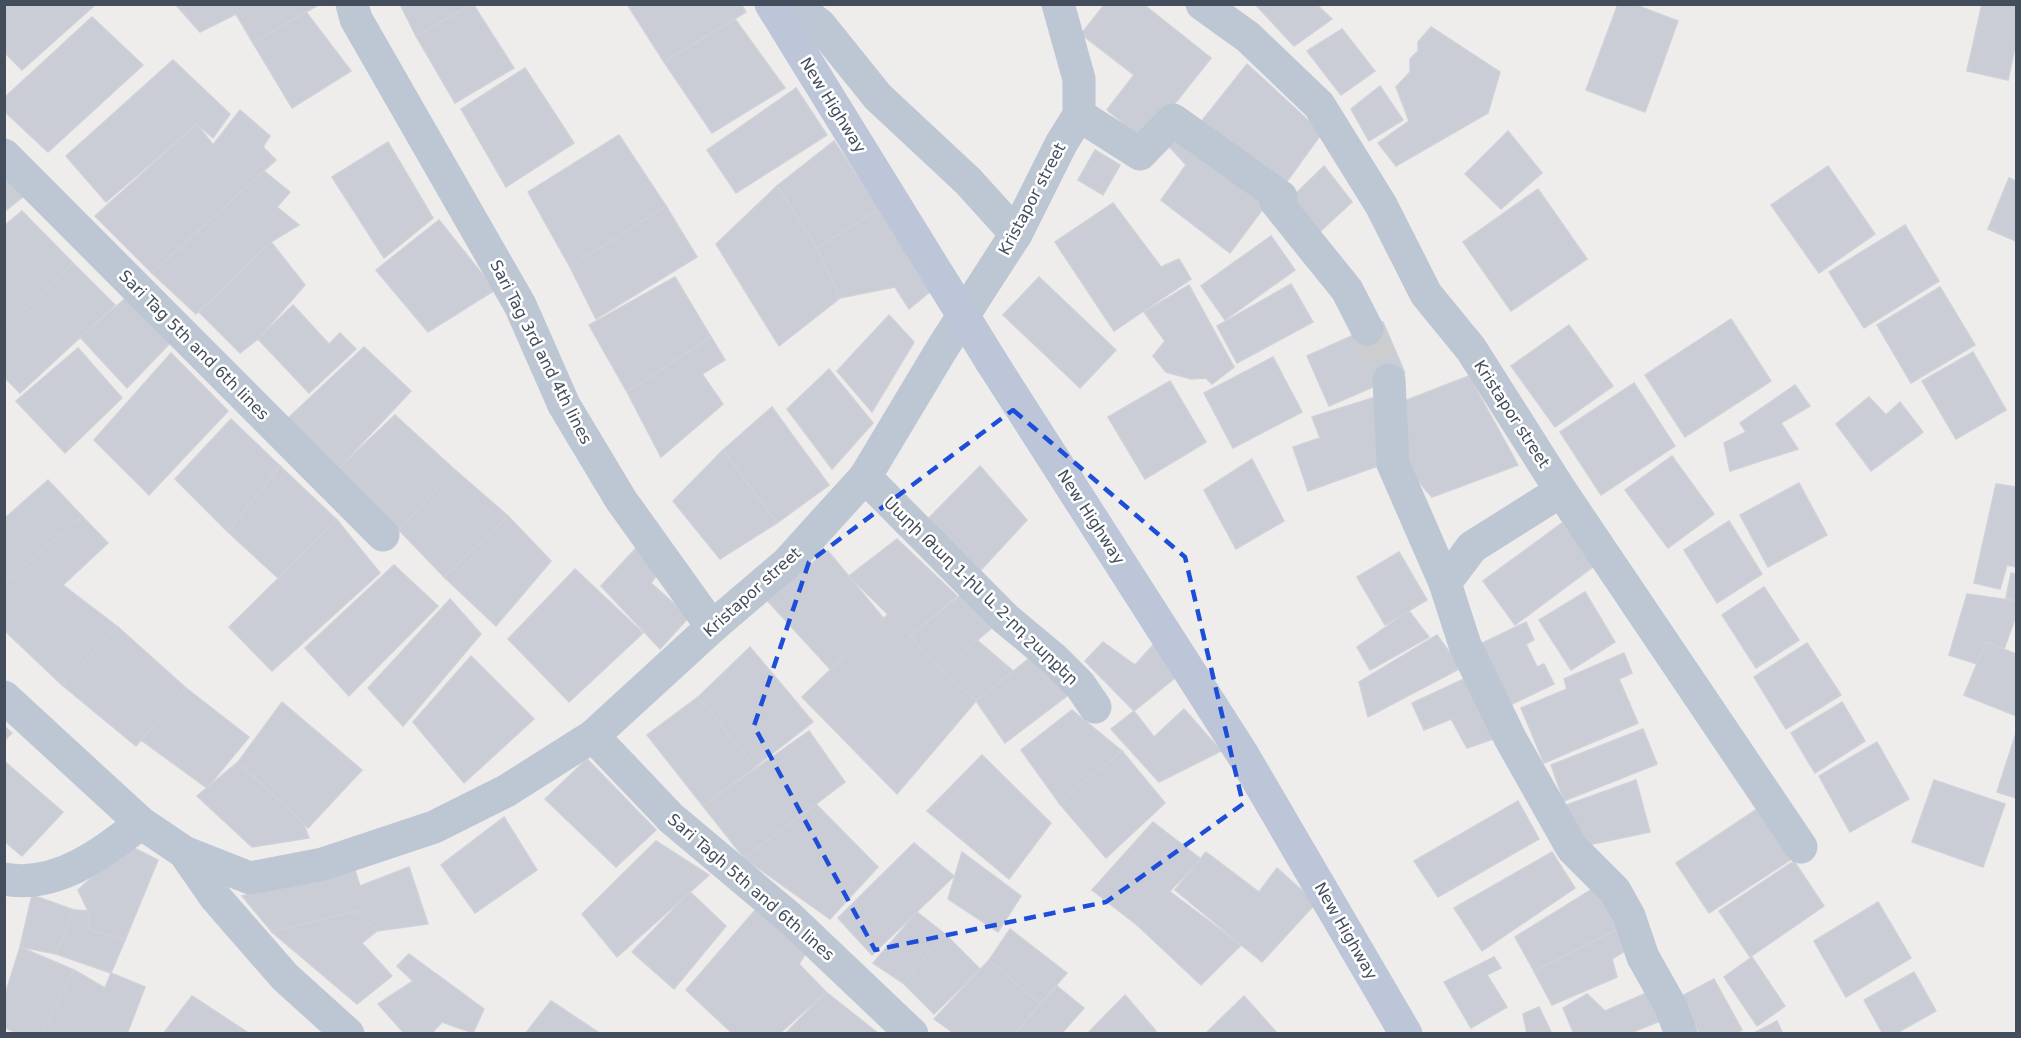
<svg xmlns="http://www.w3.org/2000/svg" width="2021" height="1038" font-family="'DejaVu Sans','Noto Sans Armenian',sans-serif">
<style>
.building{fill:#cacdd5;stroke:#cfd1d9;stroke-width:1.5}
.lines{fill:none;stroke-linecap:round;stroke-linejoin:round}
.minor-tunnel{stroke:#cdcccf;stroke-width:33;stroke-dasharray:33 16;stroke-linecap:butt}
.minor{stroke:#bdc7d3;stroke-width:33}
.secondary{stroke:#bcc6d8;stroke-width:33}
.secondary-bridge{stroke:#bcc6d8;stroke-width:33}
.marked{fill:none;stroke:#1d4ed8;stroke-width:4.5;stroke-dasharray:12 8;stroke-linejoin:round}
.labels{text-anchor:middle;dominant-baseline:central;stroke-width:5;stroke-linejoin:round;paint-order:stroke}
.street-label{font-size:16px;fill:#434d5b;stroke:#fff}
</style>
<rect width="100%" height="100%" fill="#efecec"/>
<g class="building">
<polygon points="4,4 96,4 22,70 4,52"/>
<polygon points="175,4 320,4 253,43 236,14 200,32"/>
<polygon points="400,4 473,4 416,36"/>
<polygon points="473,4 514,68 455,103 416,36"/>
<polygon points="627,4 741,4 746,12 664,62"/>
<polygon points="1105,4 1143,4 1211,58 1145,141 1107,110 1134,75 1081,34"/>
<polygon points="1255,4 1316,4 1332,19 1294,46"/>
<polygon points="1618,4 1633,4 1678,21 1645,112 1586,90"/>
<polygon points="1982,4 2016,4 2016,43 2008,80 1967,71"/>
<polygon points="306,12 351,71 292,108 253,43"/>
<polygon points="92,17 143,65 48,152 4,111 4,98"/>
<polygon points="735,19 785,88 712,133 664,62"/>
<polygon points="1431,27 1500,72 1488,113 1396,166 1378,143 1409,121 1396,87 1410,72 1410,59 1418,51 1418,42"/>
<polygon points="1342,29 1375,71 1341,95 1307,51"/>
<polygon points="173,60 230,114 213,138 197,124 106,202 66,156"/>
<polygon points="1247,64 1322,133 1280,191 1193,132"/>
<polygon points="525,68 574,143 506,187 461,109"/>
<polygon points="1380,86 1403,120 1369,141 1351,109"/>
<polygon points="796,88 827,135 736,193 707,150"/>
<polygon points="240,110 270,136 263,147 276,160 152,273 95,216 197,124 213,145"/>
<polygon points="1176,126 1274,194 1230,253 1161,200 1186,165 1166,143"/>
<polygon points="1508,131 1542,173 1501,209 1465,174"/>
<polygon points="619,135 666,206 570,267 528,192"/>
<polygon points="834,141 879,209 817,248 777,186"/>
<polygon points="388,142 433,218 384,258 332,177"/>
<polygon points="1095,150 1120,165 1103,195 1078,180"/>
<polygon points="1324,166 1352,202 1313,238 1284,205"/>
<polygon points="1828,166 1875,234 1819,273 1771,205"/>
<polygon points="264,171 290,192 277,207 299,225 271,242 196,314 152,273"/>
<polygon points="4,178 24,196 4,212"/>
<polygon points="2009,178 2016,181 2016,241 1988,229"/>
<polygon points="777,186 817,248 840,298 779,346 716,244"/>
<polygon points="1538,189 1587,259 1511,311 1463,242"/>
<polygon points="1113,203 1161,267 1179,259 1191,279 1114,331 1055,242"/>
<polygon points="666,206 697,257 596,319 570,267"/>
<polygon points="879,209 932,290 909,309 895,287 840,298 817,248"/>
<polygon points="22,211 73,263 4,329 4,226"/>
<polygon points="439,220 495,290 428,332 376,270"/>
<polygon points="1905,225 1939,281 1864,328 1829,272"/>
<polygon points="1271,236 1295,270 1225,320 1201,286"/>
<polygon points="271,242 305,285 258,339 240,353 199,312"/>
<polygon points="73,263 115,305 20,393 4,377 4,329"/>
<polygon points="675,277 711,337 627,392 589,325"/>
<polygon points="1039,277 1116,350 1080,388 1003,315"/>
<polygon points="1291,284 1313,322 1237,363 1217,326"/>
<polygon points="1189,285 1234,367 1212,384 1206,378 1191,379 1166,372 1153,356 1165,341 1144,312"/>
<polygon points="1940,287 1975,345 1911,383 1877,325"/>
<polygon points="126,298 172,341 127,388 80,337"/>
<polygon points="293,305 329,344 340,333 356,349 309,393 258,339"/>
<polygon points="889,315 914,342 872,412 837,371"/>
<polygon points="1731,319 1771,381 1685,437 1645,375"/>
<polygon points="1383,322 1405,373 1329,406 1307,356"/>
<polygon points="1569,325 1613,386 1555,427 1511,366"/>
<polygon points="711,337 725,360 702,374 723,404 661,457 627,392"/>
<polygon points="364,347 411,391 336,471 283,423"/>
<polygon points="78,348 122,398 65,453 16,401"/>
<polygon points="1973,352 2006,410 1956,439 1922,381"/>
<polygon points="171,353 228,411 149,495 94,440"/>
<polygon points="1273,357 1302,412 1233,448 1204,393"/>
<polygon points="829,369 873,423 832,469 787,409"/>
<polygon points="1469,376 1518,465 1432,497 1406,467 1404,401"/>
<polygon points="1170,381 1206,442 1145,479 1108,417"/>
<polygon points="1634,383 1675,446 1601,495 1560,432"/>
<polygon points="1795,385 1810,406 1781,423 1798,449 1730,471 1724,443 1746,432 1740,423"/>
<polygon points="1385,394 1378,466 1308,491 1293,447 1320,438 1312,417"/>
<polygon points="1869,397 1886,415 1900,402 1923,432 1871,471 1836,424"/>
<polygon points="772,407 829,485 777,523 723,450"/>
<polygon points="395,415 454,469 399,530 336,471"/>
<polygon points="231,419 280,466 228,532 175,479"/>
<polygon points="723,450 777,523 720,559 673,501"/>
<polygon points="1672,456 1714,514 1668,548 1625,490"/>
<polygon points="1252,459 1284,521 1236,549 1204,490"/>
<polygon points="280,466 337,520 278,578 228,532"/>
<polygon points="980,466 1027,520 981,570 927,520"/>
<polygon points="454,469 508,516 444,577 399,530"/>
<polygon points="48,480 82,516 4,583 4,519"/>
<polygon points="1799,483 1827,535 1768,567 1740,515"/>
<polygon points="1996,484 2016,487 2016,567 2007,565 2000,589 1974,583"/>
<polygon points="82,516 108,543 63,585 118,627 62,685 4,630 4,583"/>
<polygon points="508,516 551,561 496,626 444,577"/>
<polygon points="337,520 380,573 272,671 229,627"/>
<polygon points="1729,521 1762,574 1717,603 1684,550"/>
<polygon points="1562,523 1594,566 1515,625 1483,581"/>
<polygon points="897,539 957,596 910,636 849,576"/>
<polygon points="636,548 660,570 651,583 689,617 660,649 601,586"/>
<polygon points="828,551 884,619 830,669 765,598"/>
<polygon points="1399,552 1427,600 1385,625 1357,577"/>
<polygon points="394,565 438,606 349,696 305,648"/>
<polygon points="575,569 643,633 569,702 508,639"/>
<polygon points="2011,573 2016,574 2016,601 2006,598"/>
<polygon points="1764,587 1799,640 1756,668 1722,615"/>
<polygon points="1585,592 1615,642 1571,670 1539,620"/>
<polygon points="962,594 993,627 942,670 910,636"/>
<polygon points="1967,594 2016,601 2016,616 2004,649 1986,642 1977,664 1949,655"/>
<polygon points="450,599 481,634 403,726 368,688"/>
<polygon points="1409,611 1429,637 1370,670 1357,647"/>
<polygon points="888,614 942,670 976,701 897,794 802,697"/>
<polygon points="1526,622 1534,640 1526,644 1537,667 1544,664 1554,684 1506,707 1478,645"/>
<polygon points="118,627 186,688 136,746 62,685"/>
<polygon points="1437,635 1461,668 1368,717 1359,682"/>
<polygon points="977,640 1013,671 976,701 942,670"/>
<polygon points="1103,642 1135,665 1153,645 1180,674 1134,711 1085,661"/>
<polygon points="1986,642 2016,654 2016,716 1964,695"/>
<polygon points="1807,643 1841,695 1786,729 1754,677"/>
<polygon points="750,647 813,722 755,767 698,697"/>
<polygon points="1036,653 1071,693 1005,743 976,701"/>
<polygon points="1624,653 1632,673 1619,679 1638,723 1544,763 1521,708 1567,689 1564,679"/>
<polygon points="471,656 534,719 464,783 413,722"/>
<polygon points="1466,678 1496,738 1467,748 1451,719 1424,730 1412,703"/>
<polygon points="186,688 249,737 207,788 141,740"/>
<polygon points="698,697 755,767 703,806 647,735"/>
<polygon points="282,702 362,770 308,828 238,762"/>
<polygon points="1842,702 1865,741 1815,773 1791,733"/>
<polygon points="1184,709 1221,751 1159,782 1111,729 1134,711 1154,737"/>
<polygon points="1072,710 1122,751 1059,803 1021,750"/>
<polygon points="4,726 12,733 4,741"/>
<polygon points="1643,729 1657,764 1564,801 1551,765"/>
<polygon points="809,731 845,782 744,858 703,806"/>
<polygon points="2016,733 2016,798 1997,792"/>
<polygon points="1877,742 1909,799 1850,832 1819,776"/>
<polygon points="1122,751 1165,803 1106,858 1059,803"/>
<polygon points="982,755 1051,823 1009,879 927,811"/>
<polygon points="587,759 656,830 616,867 545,799"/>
<polygon points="4,761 63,812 22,856 4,841"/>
<polygon points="238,762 303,823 309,838 252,847 197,796"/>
<polygon points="1636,780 1650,832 1584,846 1564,806"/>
<polygon points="1934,780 2005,804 1983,867 1912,842"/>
<polygon points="1518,801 1539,839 1438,897 1414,861"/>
<polygon points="816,804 878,867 830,919 744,858"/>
<polygon points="1760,807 1793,858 1709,913 1676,863"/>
<polygon points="504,817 537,870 475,913 441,865"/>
<polygon points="1153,822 1201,859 1137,925 1092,890"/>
<polygon points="656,841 709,875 617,957 582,914"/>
<polygon points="914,843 954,876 872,955 838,918"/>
<polygon points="128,845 158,860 125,940 90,930 88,911 78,890"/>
<polygon points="962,852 1021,896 998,932 948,899"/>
<polygon points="1206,852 1259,892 1277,868 1316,903 1262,962 1175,890"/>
<polygon points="1552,852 1575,888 1482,951 1454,908"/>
<polygon points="1794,861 1824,906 1750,957 1719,911"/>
<polygon points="354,867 360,886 409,867 428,924 377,931 356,911 272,932 242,896"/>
<polygon points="1597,886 1617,930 1534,971 1515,937"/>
<polygon points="1169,891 1241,945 1201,985 1137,925"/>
<polygon points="690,892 726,926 674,989 632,952"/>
<polygon points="32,895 74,910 56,954 20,947"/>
<polygon points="1878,902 1911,958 1846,997 1814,941"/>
<polygon points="756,909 806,953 799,964 826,992 779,1034 733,1034 686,990"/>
<polygon points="74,910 88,911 90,930 125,940 111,973 56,954"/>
<polygon points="356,911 377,931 362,943 392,976 357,1004 272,932"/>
<polygon points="917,912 945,934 903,983 873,963"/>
<polygon points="1010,929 1067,973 1040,1004 989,960"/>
<polygon points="1617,930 1628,949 1612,959 1617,977 1552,1005 1534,971"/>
<polygon points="945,934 980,969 934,1014 903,983"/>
<polygon points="20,947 74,970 42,1034 18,1034 4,1027 4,998"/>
<polygon points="409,954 484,1009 473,1033 442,1022 431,1034 405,1034 378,1004 413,981 397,966"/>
<polygon points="1494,957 1501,968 1487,975 1507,1007 1471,1028 1444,982"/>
<polygon points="1752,957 1785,1006 1757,1026 1724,977"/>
<polygon points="989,960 1040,1004 1014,1034 955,1034 934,1019"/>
<polygon points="74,970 105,988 111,973 145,987 127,1034 42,1034"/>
<polygon points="1914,972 1936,1011 1895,1034 1883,1034 1864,1000"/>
<polygon points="1714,979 1742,1030 1735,1034 1700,1034 1680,997"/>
<polygon points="1057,986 1084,1008 1061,1034 1014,1034"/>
<polygon points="1651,991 1665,1019 1628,1034 1574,1034 1563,1008 1587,994 1605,1011"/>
<polygon points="826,992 879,1034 785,1034"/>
<polygon points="1125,995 1156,1031 1153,1034 1087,1034"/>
<polygon points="192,996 224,1017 250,1034 163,1034"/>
<polygon points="1244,996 1278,1034 1205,1034"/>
<polygon points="551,1001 601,1034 525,1034"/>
<polygon points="1539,1007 1552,1034 1527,1034 1523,1014"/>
<polygon points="1777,1021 1783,1034 1752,1034"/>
</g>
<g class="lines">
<polyline class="minor-tunnel" points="1367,329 1389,380"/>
<g class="minor">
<polyline points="352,4 356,19 520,305 564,405 621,500 712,627"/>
<polyline points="793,4 820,25 878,97 968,181 1016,234"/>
<polyline points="1202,4 1248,37 1319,105 1381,205 1426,294 1471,349 1561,491 1801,847"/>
<polyline points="1079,115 1140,154 1173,120 1281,197 1276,202 1347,290 1367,329"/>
<polyline points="4,155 383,535"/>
<polyline points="1389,380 1393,464 1445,583"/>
<polyline points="865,477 1006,619 1054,659 1080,685 1095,707"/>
<polyline points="1561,491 1472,547 1445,583 1465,645 1510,738 1572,848 1615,891 1629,916 1643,957 1670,1005 1681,1034"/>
<polyline points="4,697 141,823 184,852 216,898 285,977 348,1034"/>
<polyline points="593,736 671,818 790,918 912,1034"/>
<polyline points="184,852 250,878 323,864 434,827 506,791 593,736 712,627 787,563 865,477 943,347 1016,234 1061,144 1079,115 1079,79 1058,4"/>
<path d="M4,879C57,889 102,853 141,823"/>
</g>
<g class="secondary">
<polyline points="771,4 945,286"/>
<polyline points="991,361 1243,755 1406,1034"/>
</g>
<polyline class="secondary-bridge" points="945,286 991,361"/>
</g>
<path class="marked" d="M1013,410L1185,557L1243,804L1106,902L875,950L754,726L809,562Z"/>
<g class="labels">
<g class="street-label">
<text transform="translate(833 105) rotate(58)">New Highway</text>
<text transform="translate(1032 199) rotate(-62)">Kristapor street</text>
<text transform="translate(194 345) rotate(45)">Sari Tag 5th and 6th lines</text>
<text transform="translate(541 352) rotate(63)">Sari Tag 3rd and 4th lines</text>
<text transform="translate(1512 414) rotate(57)">Kristapor street</text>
<text transform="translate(1091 517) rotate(57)">New Highway</text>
<text transform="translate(981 591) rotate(44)">Սարի Թաղ 1-ին և 2-րդ շարքեր</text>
<text transform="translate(752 592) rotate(-42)">Kristapor street</text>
<text transform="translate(751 887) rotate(41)">Sari Tagh 5th and 6th lines</text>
<text transform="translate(1346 931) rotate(60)">New Highway</text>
</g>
</g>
<rect width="2021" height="1038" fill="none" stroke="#434d5b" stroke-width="12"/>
</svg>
